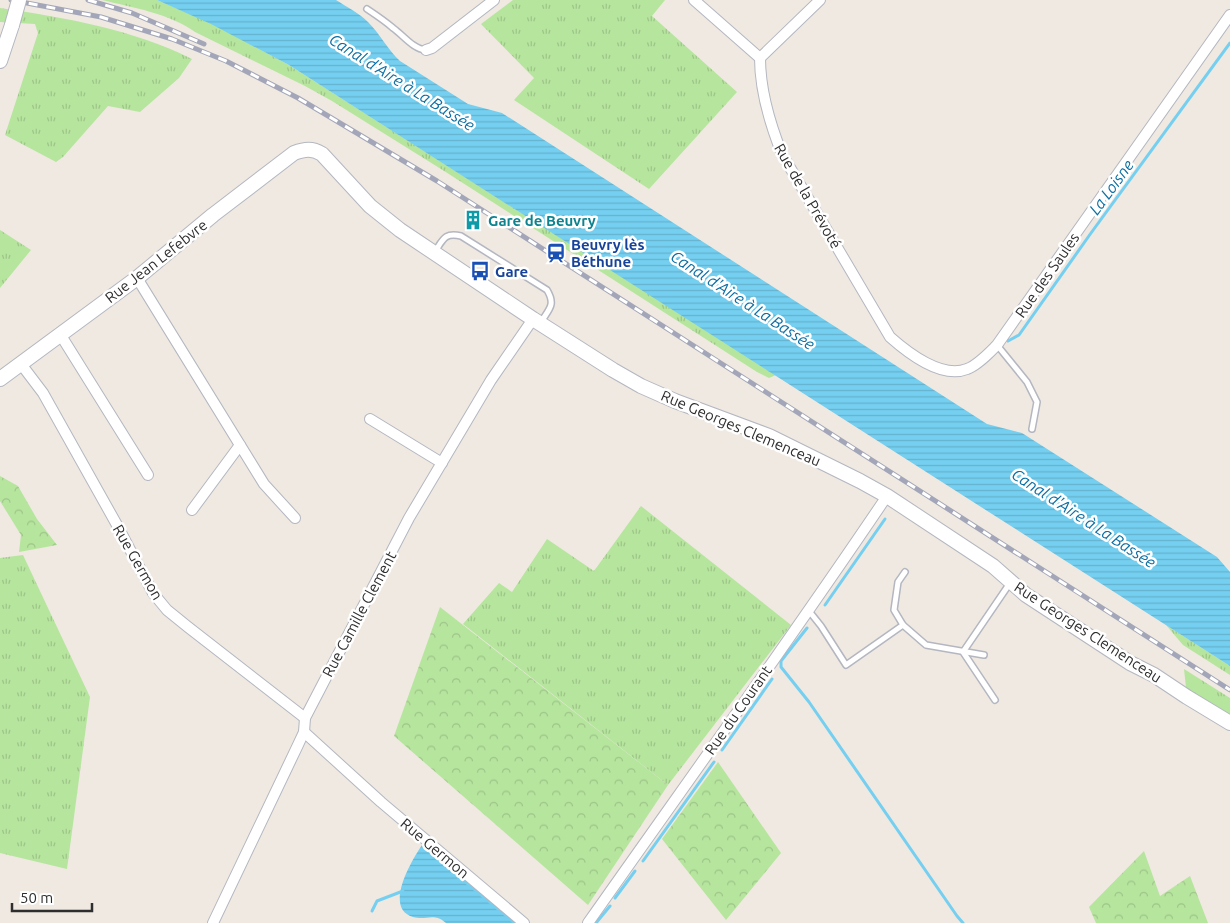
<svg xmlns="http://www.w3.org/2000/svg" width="1230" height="923" font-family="Ubuntu,sans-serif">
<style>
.grass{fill:url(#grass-tufts)}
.forest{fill:url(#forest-crowns)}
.water{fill:url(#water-rules)}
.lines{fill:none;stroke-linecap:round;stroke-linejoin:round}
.stream{stroke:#75cff0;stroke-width:3}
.lane-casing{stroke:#b4b7c1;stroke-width:8}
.street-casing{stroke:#b4b7c1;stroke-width:12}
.secondary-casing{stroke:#b4b7c1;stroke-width:16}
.lane{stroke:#fff;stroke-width:5}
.street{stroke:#fff;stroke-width:10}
.secondary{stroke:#fff;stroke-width:14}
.rail-casing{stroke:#a3a6b8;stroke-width:5}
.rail{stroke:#fff;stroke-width:3;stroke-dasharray:9;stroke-linecap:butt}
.secondary-bridge-casing{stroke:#b4b7c1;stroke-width:16;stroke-linecap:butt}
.secondary-bridge{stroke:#fff;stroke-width:14}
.labels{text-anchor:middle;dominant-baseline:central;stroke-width:5;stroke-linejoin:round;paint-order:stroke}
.street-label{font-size:15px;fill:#2e2e2e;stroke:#fff}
.culture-label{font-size:15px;font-weight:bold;fill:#0d838f;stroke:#fff;text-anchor:start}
.transit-label{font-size:15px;font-weight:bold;fill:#164399;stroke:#fff;text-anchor:start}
.water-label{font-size:16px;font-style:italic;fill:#0d6fa3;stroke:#fff}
</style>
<defs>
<pattern id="grass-tufts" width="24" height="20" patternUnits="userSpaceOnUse" patternTransform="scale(1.25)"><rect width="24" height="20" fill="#b6e59e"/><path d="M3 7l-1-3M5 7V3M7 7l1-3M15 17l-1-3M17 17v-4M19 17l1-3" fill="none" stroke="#9dc588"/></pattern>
<pattern id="forest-crowns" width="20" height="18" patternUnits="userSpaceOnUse" patternTransform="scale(1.25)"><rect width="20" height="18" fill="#b6e59e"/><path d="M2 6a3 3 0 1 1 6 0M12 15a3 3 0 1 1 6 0" fill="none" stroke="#9dc588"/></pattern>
<pattern id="water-rules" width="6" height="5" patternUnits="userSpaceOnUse" patternTransform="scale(1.25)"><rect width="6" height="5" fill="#75cff0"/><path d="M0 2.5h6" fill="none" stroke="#66b2ce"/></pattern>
</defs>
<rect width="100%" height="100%" fill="#efe9e1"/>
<g class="grass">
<path d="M102,0H157L211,23L289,65L776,375L769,378L757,372L441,169L332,101L305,86L195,32C171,14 131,7 102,0Z"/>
<polygon points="513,0 665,0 652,16 737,92 649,189 514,100 534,78 481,24"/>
<path d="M0,8C66,18 132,29 192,59L179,78L140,112L108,106L63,157L56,162L5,135L38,33L35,24L0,22Z"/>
<polygon points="0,230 31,250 0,288"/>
<polygon points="641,506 791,625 668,785 463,624 499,583 512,592 547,539 594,571"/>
<polygon points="23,555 90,697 67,869 0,853 0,558"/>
<polygon points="1166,625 1230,666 1230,675 1183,645"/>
<polygon points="1184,669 1230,698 1230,723 1187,697"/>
</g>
<g class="forest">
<polygon points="0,476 18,486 37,519 57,545 19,552 21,535 0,501"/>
<polygon points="440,607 668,785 588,905 394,736"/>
<polygon points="718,762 781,853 726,920 662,839"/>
<polygon points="1144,851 1160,896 1190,876 1208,923 1096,923 1089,907"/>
</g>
<g class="water">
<path d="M157,0H336C347,7 359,13 368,22C380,34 388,50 400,61L468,104L502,113L987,424L1022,433L1217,557L1230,572V666L289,65L211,24Z"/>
<path d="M422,845L515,923H446C433,912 427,921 413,917C383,908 412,860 422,845Z"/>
</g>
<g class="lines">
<g class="stream">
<polyline points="1008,341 1019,335 1091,233 1230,43"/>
<polyline points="825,605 885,519"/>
<polyline points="807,628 781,661 781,667 809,702 957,916 963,923"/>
<polyline points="722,750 772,679"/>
<polyline points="643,861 714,762"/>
<polyline points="458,880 462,879 515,923"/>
<polyline points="615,898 635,871"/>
<polyline points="372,911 377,901 403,891"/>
<polyline points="596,923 610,906"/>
</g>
<defs>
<g id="lane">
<path d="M367,9C376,15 385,21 393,28C403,35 413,49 426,50"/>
<path d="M434,253C443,240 444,232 461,236L547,290C556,305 549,309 541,322"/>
<polyline points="997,345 1027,382 1037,402 1032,429"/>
<polyline points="905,572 898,582 894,610 903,625 926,645 984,655"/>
<polyline points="809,611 821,626 846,665 903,625"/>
<polyline points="995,700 963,652 1010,583"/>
</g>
<g id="street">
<path d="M694,0L760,58C760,90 770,124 782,154L890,337C908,353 942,379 967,369C978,365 989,353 997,345L1230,15"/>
<polyline points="426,50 432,48 494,0"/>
<polyline points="760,58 820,0"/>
<polyline points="137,278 264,484 295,518"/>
<polyline points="60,334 148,475"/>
<polyline points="21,364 43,393 117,525 153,593 167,610 188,627 305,718"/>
<polyline points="370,419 442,463"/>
<polyline points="192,510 240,445"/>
<polyline points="304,732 381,802 524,923"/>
<polyline points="213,923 297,747 304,732 305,718 409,518 491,380 533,319"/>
<path d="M588,923C688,781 790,640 887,496"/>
</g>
<g id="secondary">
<polyline points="0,61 12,25"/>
<path d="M0,379L137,278L213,215L294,153C305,149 312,148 322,154L370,206L400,230L533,319L613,370L641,386L675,401L769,436L860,481L887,496L993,566L1026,595L1130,663L1154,675L1187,697L1230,723"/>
</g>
</defs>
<use href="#lane" class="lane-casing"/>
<use href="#street" class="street-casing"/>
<use href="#secondary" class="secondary-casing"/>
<use href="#lane" class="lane"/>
<use href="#street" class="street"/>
<use href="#secondary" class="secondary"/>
<defs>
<g id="rail">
<polyline points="11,0 101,17 172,39 226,61 298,98 437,181 1230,690"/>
<polyline points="88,0 132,13 204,44"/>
</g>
</defs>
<use href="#rail" class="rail-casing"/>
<use href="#rail" class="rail"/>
<defs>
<polyline id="secondary-bridge" points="12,25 19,0"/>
</defs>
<use href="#secondary-bridge" class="secondary-bridge-casing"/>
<use href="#secondary-bridge" class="secondary-bridge"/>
</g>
<defs>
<symbol id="building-bare" viewBox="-9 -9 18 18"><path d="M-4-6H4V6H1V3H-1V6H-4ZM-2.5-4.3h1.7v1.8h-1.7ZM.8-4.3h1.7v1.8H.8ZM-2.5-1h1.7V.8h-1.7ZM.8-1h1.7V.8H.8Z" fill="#0f9aa8" stroke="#fff" stroke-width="2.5" paint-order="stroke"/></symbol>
<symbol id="station-bare" viewBox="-9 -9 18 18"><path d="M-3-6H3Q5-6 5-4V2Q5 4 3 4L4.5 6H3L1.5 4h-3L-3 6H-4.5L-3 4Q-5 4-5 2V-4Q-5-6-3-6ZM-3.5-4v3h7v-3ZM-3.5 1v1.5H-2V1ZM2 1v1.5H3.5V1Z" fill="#1a4fb4" stroke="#fff" stroke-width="2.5" paint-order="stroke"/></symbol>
<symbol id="bus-bare" viewBox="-9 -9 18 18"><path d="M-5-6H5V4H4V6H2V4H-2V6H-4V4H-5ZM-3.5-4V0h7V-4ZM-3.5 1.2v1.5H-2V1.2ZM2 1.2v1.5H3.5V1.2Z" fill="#1a4fb4" stroke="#fff" stroke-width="2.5" paint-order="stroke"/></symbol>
</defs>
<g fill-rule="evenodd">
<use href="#building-bare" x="459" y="206" width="28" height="28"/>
<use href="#station-bare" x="542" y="239" width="28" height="28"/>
<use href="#bus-bare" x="466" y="257" width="28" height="28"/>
</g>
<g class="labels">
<g class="street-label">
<text transform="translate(808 196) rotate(60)">Rue de la Prévoté</text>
<text transform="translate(156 261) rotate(-38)">Rue Jean Lefebvre</text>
<text transform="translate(1047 275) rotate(-55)">Rue des Saules</text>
<text transform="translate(741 428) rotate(23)">Rue Georges Clemenceau</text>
<text transform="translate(138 562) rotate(60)">Rue Germon</text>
<text transform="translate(359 614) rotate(-62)">Rue Camille Clement</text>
<text transform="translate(1088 632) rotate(33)">Rue Georges Clemenceau</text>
<text transform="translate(738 710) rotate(-55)">Rue du Courant</text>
<text transform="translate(435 848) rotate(40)">Rue Germon</text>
</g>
<g class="culture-label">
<text x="488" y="220">Gare de Beuvry</text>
</g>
<g class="transit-label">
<text x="571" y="244">Beuvry lès<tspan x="571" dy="17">Béthune</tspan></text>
<text x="495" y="271">Gare</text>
</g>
<g class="water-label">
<text transform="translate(402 82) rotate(32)">Canal d'Aire à La Bassée</text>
<text transform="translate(1111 187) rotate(-54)">La Loisne</text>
<text transform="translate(743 300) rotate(33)">Canal d'Aire à La Bassée</text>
<text transform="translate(1084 518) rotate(33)">Canal d'Aire à La Bassée</text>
</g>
</g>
<path d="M12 903v8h80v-8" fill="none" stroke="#2e2e2e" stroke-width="2.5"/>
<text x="20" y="903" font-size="15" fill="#2e2e2e" stroke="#ffffff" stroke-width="4" paint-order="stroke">50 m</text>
</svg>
